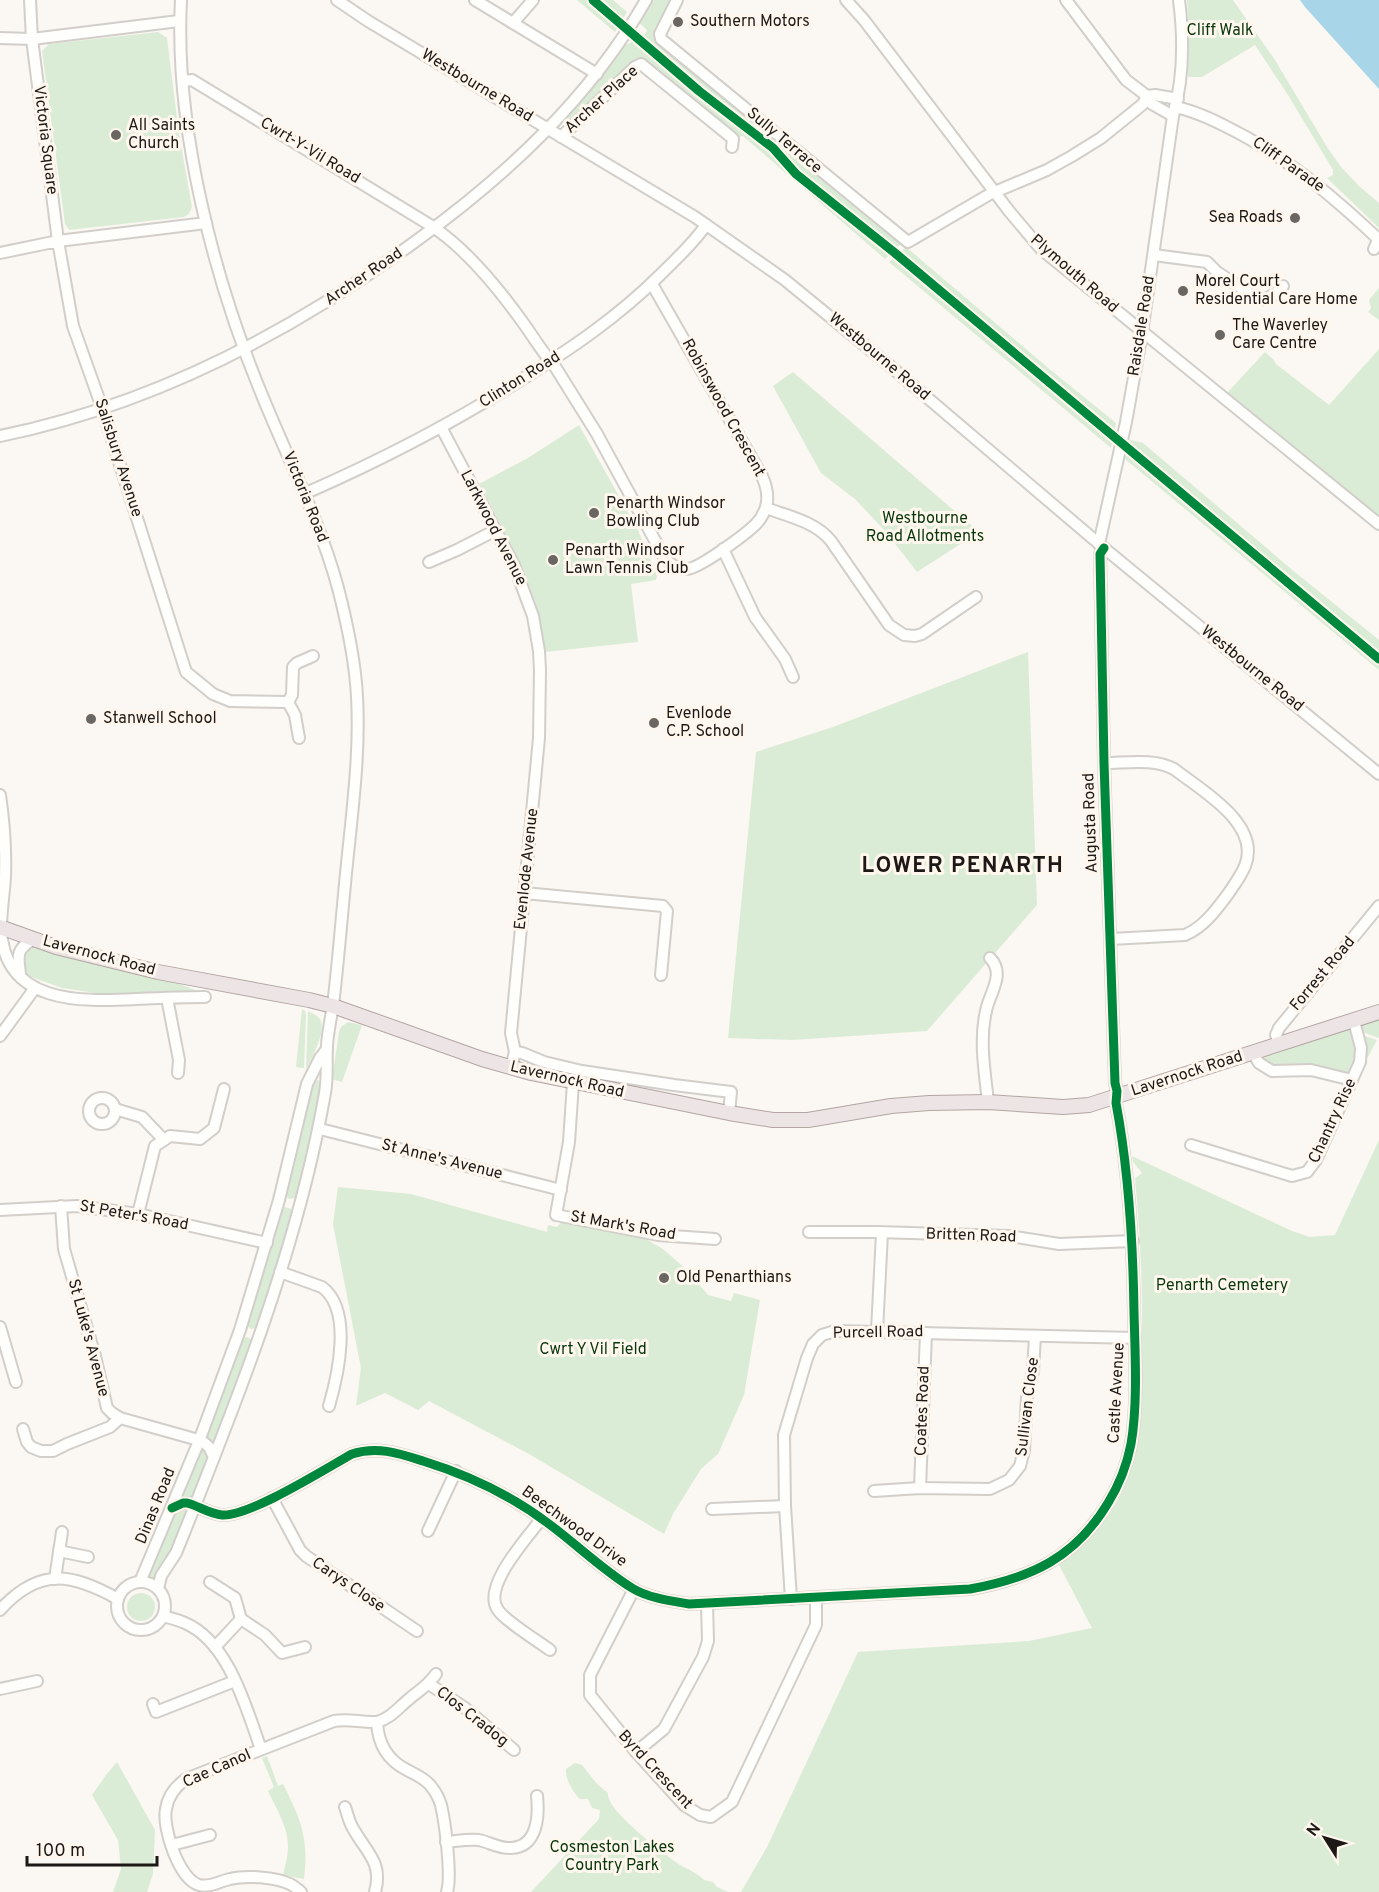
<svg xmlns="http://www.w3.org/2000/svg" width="1379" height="1892" font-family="Overpass,sans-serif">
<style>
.green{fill:#dbecd6}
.water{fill:#a8d6e8}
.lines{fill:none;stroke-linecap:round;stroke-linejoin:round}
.minor-casing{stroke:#d2ceca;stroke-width:14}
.major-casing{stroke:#b2a5a3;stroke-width:16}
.minor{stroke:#fefefd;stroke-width:10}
.major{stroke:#ede5e5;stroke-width:14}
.cycleway-casing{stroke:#fff7ee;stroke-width:13}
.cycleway{stroke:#00873e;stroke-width:9}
.poi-dot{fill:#6a6662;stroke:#fff7ee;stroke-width:2}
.labels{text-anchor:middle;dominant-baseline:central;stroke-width:6;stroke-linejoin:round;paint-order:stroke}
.poi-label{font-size:16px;fill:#1c1815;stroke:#fff7ee;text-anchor:start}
.park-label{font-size:16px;fill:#07360a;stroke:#fff7ee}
.street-label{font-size:16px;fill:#1c1815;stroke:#fff7ee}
.district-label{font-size:22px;font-weight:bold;letter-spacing:1.5px;fill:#1c1815;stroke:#fff7ee}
</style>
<rect width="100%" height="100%" fill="#fbf7f2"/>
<g class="green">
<polygon points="577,0 613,0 627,12 615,32"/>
<polygon points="648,0 676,0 663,20 656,26 654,30 662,34 832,185 901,244 885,259 743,136 738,137 666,78 658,79 641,70 625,80 573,125 567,120 567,115 622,46 630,43 638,30 645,35 647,30 638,22"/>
<polygon points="1187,0 1233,0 1275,60 1327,147 1341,167 1359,186 1379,203 1379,228 1327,178 1333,175 1333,170 1288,95 1255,45 1202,77 1188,77 1189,34"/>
<polygon points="158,32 167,38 179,134 192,207 189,214 184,217 69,230 65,224 42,51 49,44"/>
<polygon points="906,247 1047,367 1116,423 1111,448 889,262"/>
<polygon points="1379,288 1379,320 1368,312 1371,308 1369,300"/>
<polygon points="1379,349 1379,519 1242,407 1242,405 1227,393 1265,352 1273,359 1276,364 1329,405"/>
<polygon points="793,372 979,532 917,572 886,532 855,499 821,473 773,386"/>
<path d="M579,425L638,530L657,576L656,580L631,584L638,642L545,652C539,590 508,538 479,484L528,458Z"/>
<polygon points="1130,440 1143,443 1296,573 1379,640 1379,670 1125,459"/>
<polygon points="1028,652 1037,905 927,1031 792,1040 728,1038 756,752 833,727"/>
<path d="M30,947L43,948L172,981L198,991L109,995L62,988L26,975C24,964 21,956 30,947Z"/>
<polygon points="302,1009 305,1011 306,1014 304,1068 296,1067"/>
<path d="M308,1011C312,1013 317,1015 320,1019C327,1030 312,1058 306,1069Z"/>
<polygon points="1379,1017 1379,1038 1362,1032 1363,1023"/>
<polygon points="348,1022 362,1025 342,1082 332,1079 339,1032 341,1027"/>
<polygon points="1347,1027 1353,1029 1357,1048 1353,1069 1349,1073 1273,1067 1261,1058 1261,1055"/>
<polygon points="1362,1035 1377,1040 1368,1057 1364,1056"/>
<polygon points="318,1080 322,1085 314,1131 297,1196 295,1198 289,1199 285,1194 312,1081"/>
<path d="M1379,1140V1892H741L767,1847L858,1652L1029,1641L1092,1628L1059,1565C1086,1545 1110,1520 1123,1490C1140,1452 1140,1413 1141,1373C1144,1308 1141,1243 1135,1178L1142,1173L1133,1162L1132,1156L1292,1231L1310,1237L1335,1235Z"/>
<polygon points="338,1187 411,1194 547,1232 548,1225 557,1227 563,1220 637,1234 663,1249 687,1270 708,1295 731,1301 734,1293 760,1300 744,1395 718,1454 701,1469 673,1514 664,1534 529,1454 429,1401 418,1410 385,1393 356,1406 361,1368 333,1224"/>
<polygon points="285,1207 291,1209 292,1217 258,1328 251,1329 246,1325 282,1208"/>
<polygon points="247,1337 252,1340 214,1447 204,1439 242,1338"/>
<polygon points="200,1445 210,1454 194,1500 179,1500"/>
<polygon points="190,1506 177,1541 155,1580 147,1577 174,1512"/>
<circle cx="141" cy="1607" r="14"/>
<path d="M267,1756L278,1786L283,1784C301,1820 309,1838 304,1879L283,1875C285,1866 288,1856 288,1846C288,1827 276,1808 268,1791L274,1787L262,1758Z"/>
<polygon points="117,1762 155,1830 153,1874 147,1892 113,1892 121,1869 118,1840 92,1795 106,1775"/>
<path d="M575,1763L582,1765L597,1784L608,1793C606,1811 665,1854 680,1865C689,1870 697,1873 704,1880L713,1882L717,1887L728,1892H531L599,1819L600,1810L592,1808L588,1799H580C573,1792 565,1779 566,1769Z"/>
</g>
<polygon class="water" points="1300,0 1379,0 1379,89 1305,7"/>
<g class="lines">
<defs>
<g id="minor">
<polyline points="337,0 368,21 695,217 785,280 890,366 1104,548 1379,774"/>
<polyline points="475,0 597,74"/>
<polyline points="677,0 660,34 661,39 908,242 990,194 1047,170 1072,156 1101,138 1143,104 1147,96"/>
<polyline points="846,0 864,20 1009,211 1041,249 1379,524"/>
<polyline points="1066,0 1126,80 1147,96 1152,104 1173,116"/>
<polyline points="179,21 32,39 58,241 206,223"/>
<polyline points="513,23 533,0"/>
<polyline points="0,38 32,39 30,0"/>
<path d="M183,81L192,80L430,225C466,248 499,289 524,324C534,338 542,352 554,365L597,434L665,559C671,565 677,569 686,569C698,570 747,533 756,524C761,519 764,513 766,507C769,497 766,485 762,476L652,284"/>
<polyline points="1147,96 1155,95 1178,99"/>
<path d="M1175,107C1192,110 1207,117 1223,125C1281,153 1328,192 1375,236L1378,240L1374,249"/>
<polyline points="561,137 635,67 641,64 731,137 733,139 732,147"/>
<polyline points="0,253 58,241 73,326 100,402 186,672 213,694 230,701 288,702 292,695 293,667 297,663 313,656"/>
<polyline points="1154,255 1207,262 1217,272 1249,293 1264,300 1275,294 1283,286"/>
<polyline points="441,427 514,565 533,616 539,651 540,670 539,738 511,1033 515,1052 511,1068"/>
<path d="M0,436C152,405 292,332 416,241C507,175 590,98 646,0"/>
<path d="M306,493C379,461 451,424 519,381C569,350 618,317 660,275C676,259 693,244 706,225"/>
<path d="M766,508C788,516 816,522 831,541L889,625L904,635L915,636L922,634L976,597"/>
<path d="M1099,544L1126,422L1142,333L1173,116C1184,78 1184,39 1179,0"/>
<polyline points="723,549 755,617 785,659 793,677"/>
<polyline points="429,562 457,550 496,530"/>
<polyline points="288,702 295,715 299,738"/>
<path d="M1104,763C1126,763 1154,758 1174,769C1201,790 1262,824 1245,866C1241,876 1234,885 1228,894C1216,910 1204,927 1185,935L1111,939"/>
<path d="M0,795C4,822 6,850 5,877C4,894 1,911 1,928C3,1004 80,1002 136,999C159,998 182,997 205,997"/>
<polyline points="524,893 663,906 667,911 661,975"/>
<path d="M20,973C17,955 17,948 34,939"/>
<polyline points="167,998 179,1060 178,1073"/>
<polyline points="0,1036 35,988"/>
<polyline points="1279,1044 1276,1035 1279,1028 1379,906"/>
<polyline points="515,1052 522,1053 544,1062 582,1071 674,1085 731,1092 729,1113"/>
<polyline points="1253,1053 1259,1063 1272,1071 1311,1070 1352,1080"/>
<polyline points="573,1083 569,1142 556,1215 658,1235 715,1239"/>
<circle cx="102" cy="1111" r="13"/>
<path d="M988,1102C985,1073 979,1041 986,1011C989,994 1006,974 990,958"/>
<polyline points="115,1109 142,1117 164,1140"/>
<polyline points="324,1130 561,1190"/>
<polyline points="1191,1145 1292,1176 1307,1172 1316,1160 1360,1062 1361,1048 1354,1021"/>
<polyline points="61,1206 64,1249 95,1356 107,1408 112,1413 120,1418 202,1441 209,1447 214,1457"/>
<polyline points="0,1210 77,1206 138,1214 267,1243"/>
<polyline points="138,1214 155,1146 170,1136 200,1139 214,1128 224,1089"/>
<polyline points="809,1232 877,1232 1010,1236 1059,1244 1133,1241"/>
<path d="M280,1272L322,1287C353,1310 338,1375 329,1406"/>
<polyline points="0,1327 16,1382"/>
<polyline points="877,1331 882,1233"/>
<polyline points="23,1429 27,1442 31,1447 41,1451 53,1451 67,1444 110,1427 120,1418"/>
<polyline points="920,1488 926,1333"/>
<polyline points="874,1491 920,1488 990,1489 1009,1480 1020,1466 1024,1450 1027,1398 1033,1371 1035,1336"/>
<polyline points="272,1498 300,1550 306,1556 417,1631"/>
<path d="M172,1508L183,1503H187C199,1506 209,1514 222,1515C249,1517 325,1469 352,1454C377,1446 398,1453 423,1461C468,1475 511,1495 549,1524C576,1544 604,1571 632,1588C648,1598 671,1601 689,1604L970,1589C1031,1578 1075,1558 1108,1503C1119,1485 1127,1465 1131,1444C1138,1404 1135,1352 1134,1312C1133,1241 1129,1172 1116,1103L1117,1091L1115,1083L1104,763L1100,554L1104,548"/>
<polyline points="712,1509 785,1506"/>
<path d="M542,1518C528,1537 481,1587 498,1610C505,1621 538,1641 550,1650"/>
<polyline points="428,1531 456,1471"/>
<polyline points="59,1551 88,1557"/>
<polyline points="55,1579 62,1532"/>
<polyline points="140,1582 199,1441 240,1330 279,1200 307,1084 320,1058 327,1049"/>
<polyline points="210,1582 235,1598 241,1619 215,1647"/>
<circle cx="141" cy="1606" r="24"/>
<path d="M158,1589L161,1576L176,1553C236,1404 297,1252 325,1093C328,1077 326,1061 327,1045C328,1031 331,1018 333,1005C338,965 341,924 345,884C351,818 362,749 356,683C353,651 346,619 338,588C320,522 290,463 264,400C215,283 174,128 181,0"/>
<polyline points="634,1589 590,1675 590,1695 636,1752 684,1805 700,1815 711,1817 732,1802 816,1625 816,1598"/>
<polyline points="791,1599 785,1506 784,1435 807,1358 813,1344 822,1335 835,1331 1135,1338"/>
<path d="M0,1610C39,1567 71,1573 118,1599"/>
<path d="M163,1616C170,1618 178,1620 185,1623C229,1642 246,1708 261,1749"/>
<polyline points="241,1619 265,1635 282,1653 305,1647"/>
<path d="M436,1674C426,1688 419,1690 408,1700C397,1709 391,1718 377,1722C378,1744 387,1760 407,1770C415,1774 424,1778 430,1785C435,1791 439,1798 441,1805C445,1822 452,1876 447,1892"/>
<polyline points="429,1684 465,1708 514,1750"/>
<polyline points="0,1689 37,1681"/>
<polyline points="153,1704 156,1712 235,1681"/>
<polyline points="636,1752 664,1729 703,1657 708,1641 707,1604"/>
<path d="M345,1807C348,1815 349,1823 354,1830C367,1853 383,1863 375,1892"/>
<path d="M446,1842C457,1841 468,1839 479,1840C489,1842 500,1849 511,1848C538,1847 539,1815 537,1796"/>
<polyline points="172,1845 210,1835"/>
<path d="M301,1892C297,1889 294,1886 290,1884C275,1877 246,1875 230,1879C220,1881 210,1888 199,1885C179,1879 162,1828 166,1809C168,1796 176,1786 186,1779L334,1721C349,1718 362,1723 377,1722"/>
</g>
<polyline id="major" points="0,927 56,947 158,972 309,1000 333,1006 482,1059 531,1073 729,1113 773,1120 808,1120 891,1106 929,1103 988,1102 1063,1107 1089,1105 1379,1012"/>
</defs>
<use href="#minor" class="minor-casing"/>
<use href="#major" class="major-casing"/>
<use href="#minor" class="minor"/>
<use href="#major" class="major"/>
<defs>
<g id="cycleway">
<polyline points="593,0 699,91 773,148 796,174 895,253 1379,659"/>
<path d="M172,1508L183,1503H187C199,1506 209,1514 222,1515C249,1517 325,1469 352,1454C377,1446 398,1453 423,1461C468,1475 511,1495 549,1524C576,1544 604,1571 632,1588C648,1598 671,1601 689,1604L970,1589C1031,1578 1075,1558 1108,1503C1119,1485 1127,1465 1131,1444C1138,1404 1135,1352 1134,1312C1133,1241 1129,1172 1116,1103L1117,1091L1115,1083L1104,763L1100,554L1104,548"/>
</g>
</defs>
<use href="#cycleway" class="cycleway-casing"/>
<use href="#cycleway" class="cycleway"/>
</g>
<g class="poi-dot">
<circle cx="678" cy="22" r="6"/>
<circle cx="116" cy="135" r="6"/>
<circle cx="1295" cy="218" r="6"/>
<circle cx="1183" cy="291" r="6"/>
<circle cx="1220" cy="335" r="6"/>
<circle cx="594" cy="513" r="6"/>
<circle cx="553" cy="560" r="6"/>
<circle cx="91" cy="719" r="6"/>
<circle cx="654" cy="723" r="6"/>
<circle cx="664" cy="1278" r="6"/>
</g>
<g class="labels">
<g class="poi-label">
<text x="690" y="22">Southern Motors</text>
<text x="128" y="126">All Saints<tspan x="128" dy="18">Church</tspan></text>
<text x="1283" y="218" text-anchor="end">Sea Roads</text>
<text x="1195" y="282">Morel Court<tspan x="1195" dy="18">Residential Care Home</tspan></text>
<text x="1232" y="326">The Waverley<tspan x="1232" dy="18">Care Centre</tspan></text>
<text x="606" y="504">Penarth Windsor<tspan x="606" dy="18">Bowling Club</tspan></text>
<text x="565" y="551">Penarth Windsor<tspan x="565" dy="18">Lawn Tennis Club</tspan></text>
<text x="666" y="714">Evenlode<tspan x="666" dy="18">C.P. School</tspan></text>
<text x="103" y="719">Stanwell School</text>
<text x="676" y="1278">Old Penarthians</text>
</g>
<g class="park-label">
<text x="1220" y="31">Cliff Walk</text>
<text x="925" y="519">Westbourne<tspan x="925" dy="18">Road Allotments</tspan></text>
<text x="1222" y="1286">Penarth Cemetery</text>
<text x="593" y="1350">Cwrt Y Vil Field</text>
<text x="612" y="1848">Cosmeston Lakes<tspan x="612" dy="18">Country Park</tspan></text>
</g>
<g class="street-label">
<text transform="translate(477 86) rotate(31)">Westbourne Road</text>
<text transform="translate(602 100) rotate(-42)">Archer Place</text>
<text transform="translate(45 140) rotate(83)">Victoria Square</text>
<text transform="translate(784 141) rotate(40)">Sully Terrace</text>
<text transform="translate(310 151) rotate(31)">Cwrt-Y-Vil Road</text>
<text transform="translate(1288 165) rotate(35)">Cliff Parade</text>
<text transform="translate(1074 274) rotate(41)">Plymouth Road</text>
<text transform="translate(364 277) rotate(-34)">Archer Road</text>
<text transform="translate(1142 326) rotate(-81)">Raisdale Road</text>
<text transform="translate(879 357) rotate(40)">Westbourne Road</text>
<text transform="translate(520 380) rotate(-32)">Clinton Road</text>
<text transform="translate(723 408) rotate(61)">Robinswood Crescent</text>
<text transform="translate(118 458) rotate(72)">Salisbury Avenue</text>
<text transform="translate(305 497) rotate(68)">Victoria Road</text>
<text transform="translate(493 528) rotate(63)">Larkwood Avenue</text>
<text transform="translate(1252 669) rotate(39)">Westbourne Road</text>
<text transform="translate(1091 823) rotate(-92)">Augusta Road</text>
<text transform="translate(527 869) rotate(-84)">Evenlode Avenue</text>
<text transform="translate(99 956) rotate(15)">Lavernock Road</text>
<text transform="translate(1323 974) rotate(-50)">Forrest Road</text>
<text transform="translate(1187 1074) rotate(-18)">Lavernock Road</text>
<text transform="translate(567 1080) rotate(13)">Lavernock Road</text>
<text transform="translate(1333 1121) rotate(-65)">Chantry Rise</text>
<text transform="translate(442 1160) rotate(14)">St Anne's Avenue</text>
<text transform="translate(134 1216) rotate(10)">St Peter's Road</text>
<text transform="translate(623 1226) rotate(10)">St Mark's Road</text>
<text transform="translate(971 1236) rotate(2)">Britten Road</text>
<text transform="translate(878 1333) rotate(-1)">Purcell Road</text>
<text transform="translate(88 1338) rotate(75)">St Luke's Avenue</text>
<text transform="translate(1117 1393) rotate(-87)">Castle Avenue</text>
<text transform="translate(1028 1407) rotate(-83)">Sullivan Close</text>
<text transform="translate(923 1411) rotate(-88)">Coates Road</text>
<text transform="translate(156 1506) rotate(-68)">Dinas Road</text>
<text transform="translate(574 1527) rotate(36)">Beechwood Drive</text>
<text transform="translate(348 1585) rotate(34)">Carys Close</text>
<text transform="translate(472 1717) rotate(38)">Clos Cradog</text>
<text transform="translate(217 1769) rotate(-24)">Cae Canol</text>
<text transform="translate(655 1770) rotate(47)">Byrd Crescent</text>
</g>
<g class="district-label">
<text x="963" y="866">LOWER PENARTH</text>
</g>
</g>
<g transform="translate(1325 1838) rotate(307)" stroke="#fff7ee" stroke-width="4.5" paint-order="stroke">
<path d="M0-4.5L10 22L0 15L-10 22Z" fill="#1c1815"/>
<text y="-9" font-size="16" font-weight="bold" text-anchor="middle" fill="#1c1815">N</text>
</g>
<path d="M27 1856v9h130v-9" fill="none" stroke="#1c1815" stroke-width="3"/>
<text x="36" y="1856" font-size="18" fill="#1c1815" stroke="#fff7ee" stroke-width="4.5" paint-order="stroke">100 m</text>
</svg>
